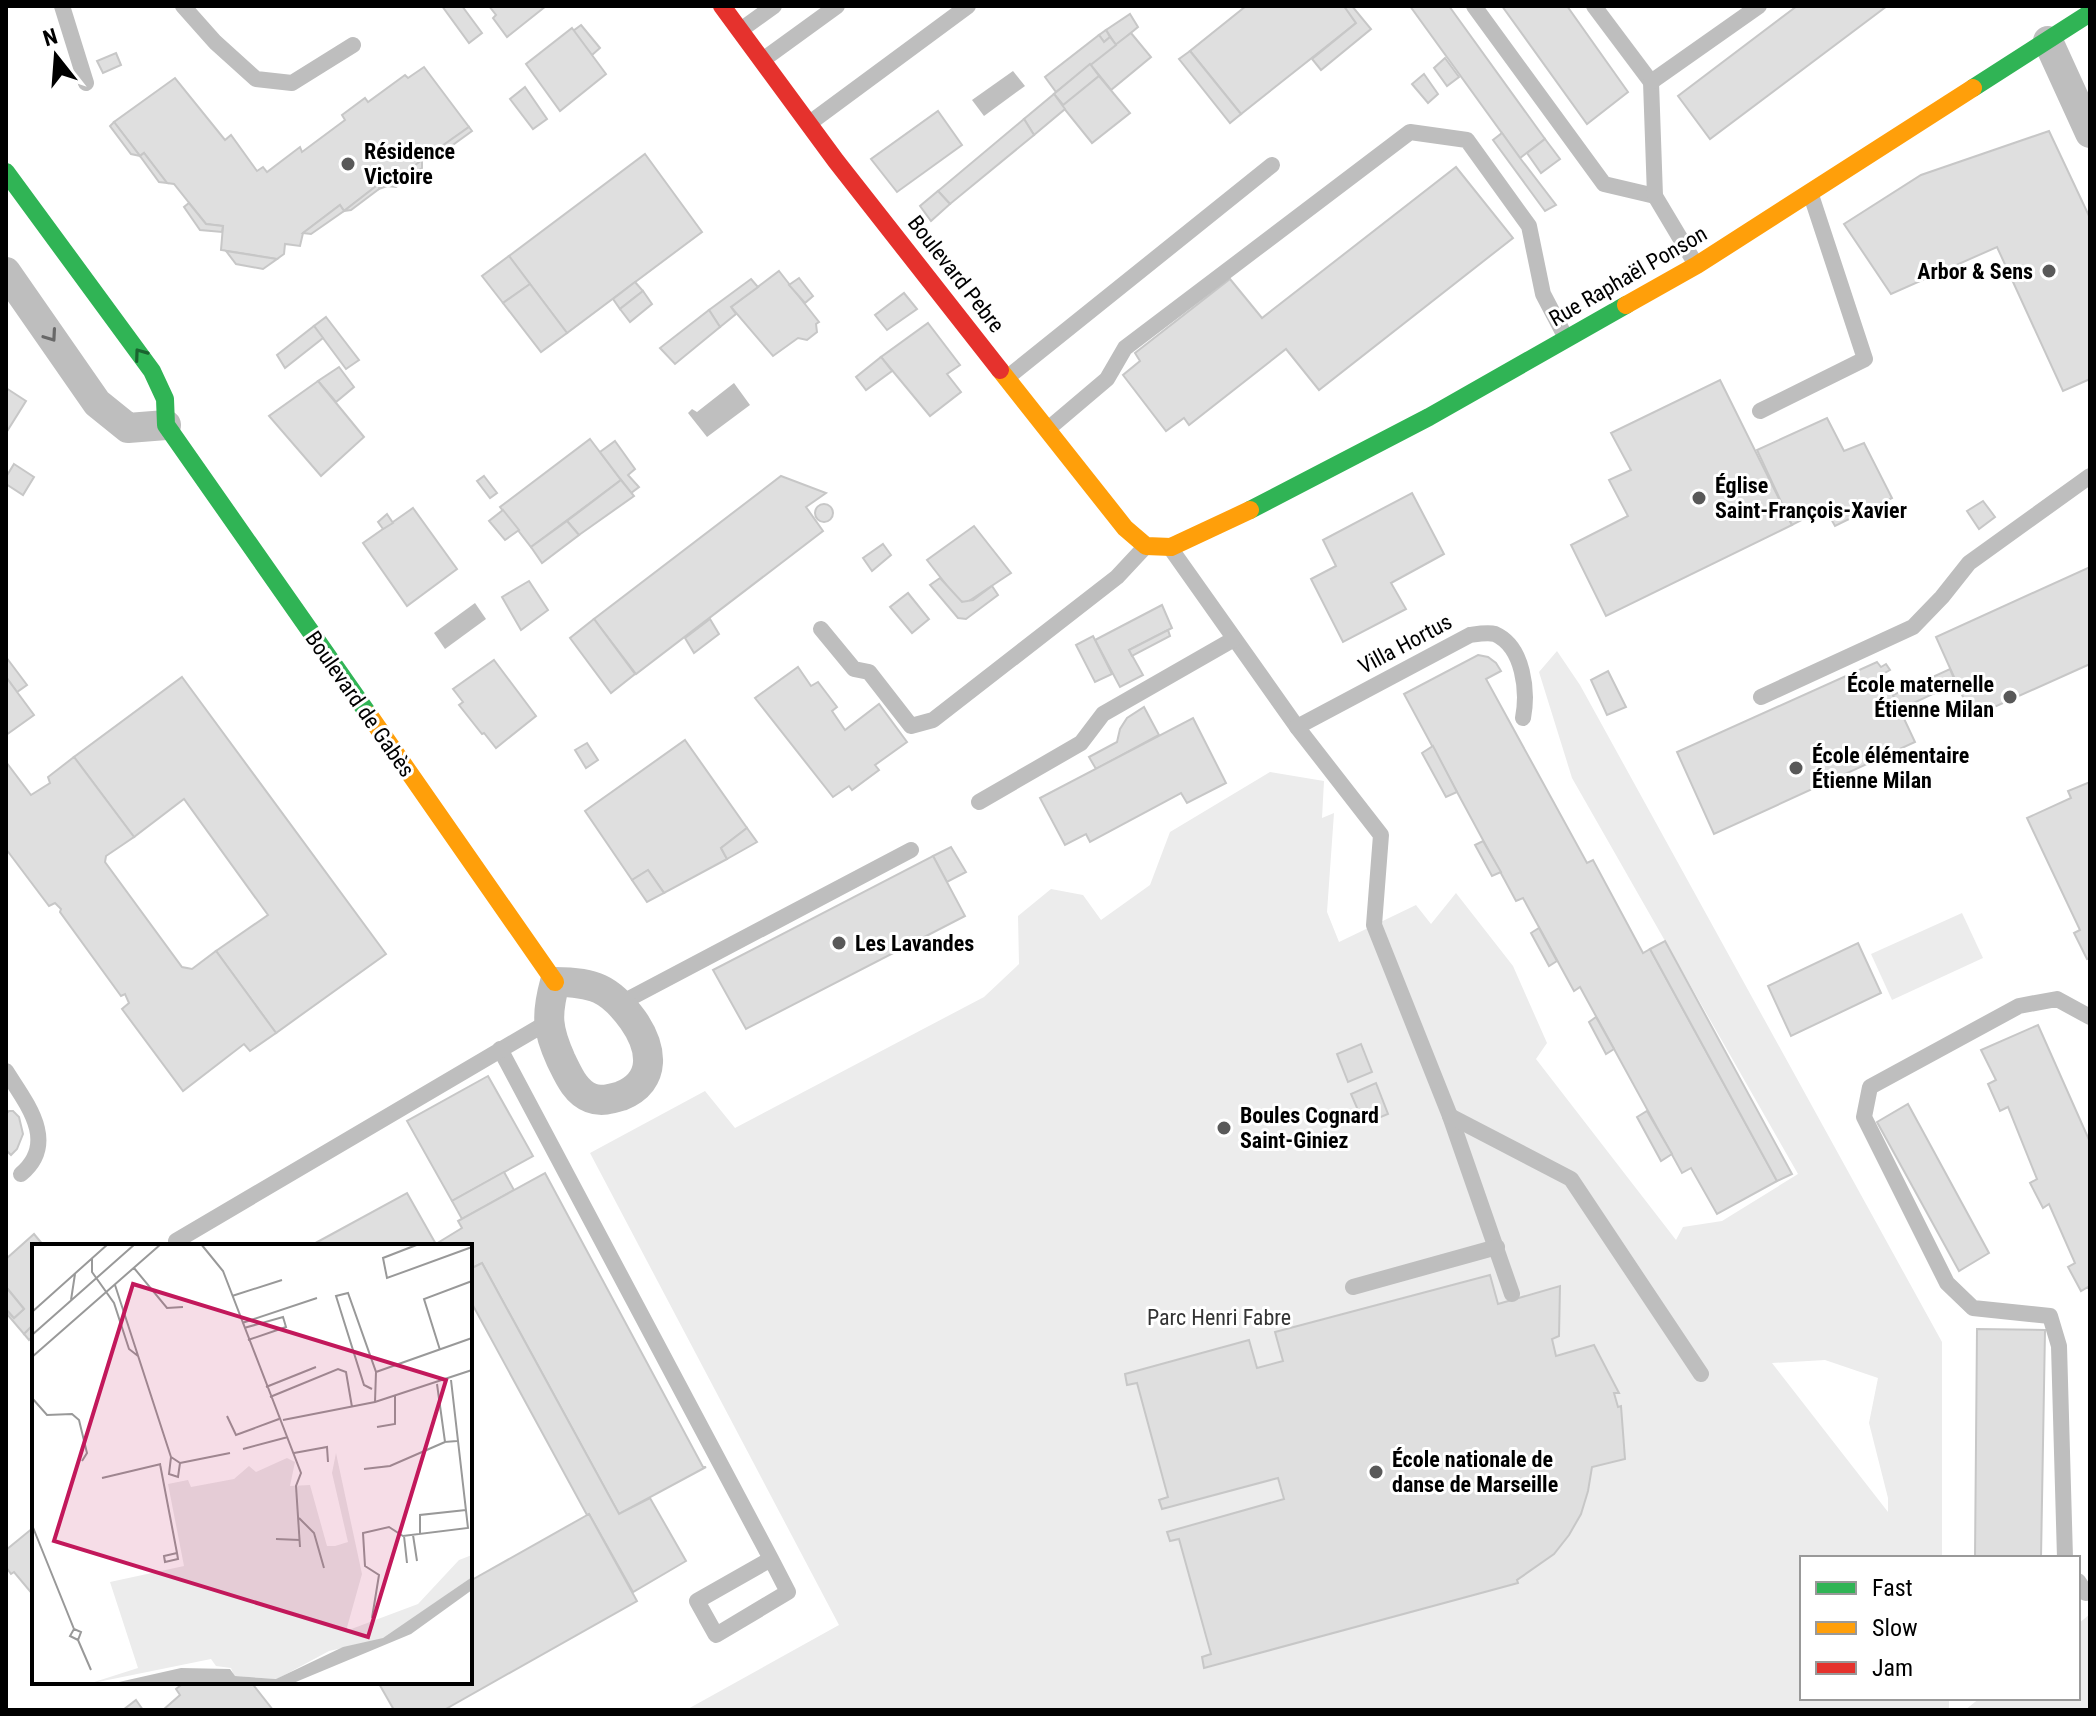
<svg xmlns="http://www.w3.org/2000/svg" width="2096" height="1716" font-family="'Roboto Condensed',sans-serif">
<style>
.green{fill:#ececec;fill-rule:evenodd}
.water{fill:#bfbfbf}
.building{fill:#dfdfdf;stroke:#c7c7c7;stroke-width:2}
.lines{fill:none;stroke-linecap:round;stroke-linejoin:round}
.lane{stroke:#bebebe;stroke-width:16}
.street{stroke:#bebebe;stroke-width:30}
.fast{stroke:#30b455;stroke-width:18}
.slow{stroke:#ff9f0a;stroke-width:18}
.jam{stroke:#e5322d;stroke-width:18}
.oneway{stroke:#686868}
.oneway2{stroke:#1a632f}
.poi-dot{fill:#595959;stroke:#fff;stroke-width:3}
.labels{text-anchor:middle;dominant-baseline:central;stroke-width:6;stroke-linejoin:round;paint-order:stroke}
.poi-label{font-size:22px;font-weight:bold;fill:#000;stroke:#fff;text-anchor:start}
.street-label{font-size:22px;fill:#000;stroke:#fff}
.park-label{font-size:22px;fill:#333;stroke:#fff}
.inset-road{fill:none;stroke:#999;stroke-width:2}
.view{fill:#c2185b;fill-opacity:0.15;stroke:#c2185b;stroke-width:4}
.inset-edge{fill:none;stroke:#000;stroke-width:4}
</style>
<rect width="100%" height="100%" fill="#fff"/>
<g class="green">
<path d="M1557,651L1580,685L1942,1342V1558H1802V1698H1949V1710H686L839,1625L590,1153L705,1091L735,1128L984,997L1019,964L1018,916L1051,889L1083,895L1101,920L1150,885L1170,832L1270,772L1324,781L1322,818L1334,813L1327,912L1339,942L1416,905L1431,924L1456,893L1513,966L1547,1043L1536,1059L1676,1240L1683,1227L1722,1221L1798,1174L1572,778L1539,672ZM1825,1360L1878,1378L1869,1423L1888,1498V1512L1772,1363Z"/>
<polygon points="1962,913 1983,958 1892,1000 1871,954"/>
<polygon points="2090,1614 2090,1710 1965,1710 1980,1698 2078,1698 2078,1624"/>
</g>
<g class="water">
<polygon points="1013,71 1025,86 984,116 972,100"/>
<polygon points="734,383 750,405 707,437 688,413 692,409 697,412"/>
<polygon points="475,603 486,619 445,649 434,633"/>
</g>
<g class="building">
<polygon points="442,6 462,6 482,33 469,43"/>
<polygon points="489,6 546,6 507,37 493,18 496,15"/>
<polygon points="1246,6 1344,6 1356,23 1241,114 1190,51"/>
<polygon points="1344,6 1352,6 1371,29 1321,70 1312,59 1356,23"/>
<polygon points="1449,6 1545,139 1520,158 1410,6"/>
<polygon points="1502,6 1567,6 1628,92 1587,124"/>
<polygon points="1797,6 1887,6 1710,139 1678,96"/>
<polygon points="1130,14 1138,27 1116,45 1106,30"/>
<polygon points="581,25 600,48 592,55 573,31"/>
<polygon points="572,28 606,74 560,111 526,64"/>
<polygon points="1106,30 1110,37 1104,42 1099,35"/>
<polygon points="1131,33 1151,57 1111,90 1090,64"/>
<polygon points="1099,35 1104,42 1110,37 1116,45 1056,92 1045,77"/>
<polygon points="1190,51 1241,114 1230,123 1179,59"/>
<polygon points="116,53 121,65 103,73 97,61"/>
<polygon points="1445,58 1459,77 1447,86 1434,68"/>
<polygon points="1090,64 1099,76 1064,106 1054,94"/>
<polygon points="424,67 469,127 387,186 379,189 380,183 344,211 340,205 303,233 300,246 285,244 284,254 277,259 221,250 223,226 206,224 174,184 167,183 144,153 140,156 114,122 175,78 225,140 231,135 257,171 263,167 267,172 300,147 302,152 345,120 342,115 365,98 368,102 405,75 408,78"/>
<polygon points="1424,74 1438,94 1428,103 1412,84"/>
<polygon points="1099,76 1130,113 1092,143 1062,106"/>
<polygon points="525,87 547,119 533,129 510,99"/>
<polygon points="1054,94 1065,109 1034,135 1024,119"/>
<polygon points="938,111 962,145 897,192 871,159"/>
<polygon points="1024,119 1034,135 950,204 938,191"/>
<polygon points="114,122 140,156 131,154 110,126"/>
<polygon points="469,127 472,131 432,160 422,160"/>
<polygon points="2049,131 2090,218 2090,379 2063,391 1997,247 1891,294 1844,224 1921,175"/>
<polygon points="1502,133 1520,158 1556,205 1545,211 1493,140"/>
<polygon points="1545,139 1560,159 1541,173 1527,153"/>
<polygon points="144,153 167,183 159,182 140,156"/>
<polygon points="645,154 702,232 567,333 509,256"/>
<polygon points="422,160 422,168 396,187 387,186"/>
<polygon points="1456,167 1513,238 1319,390 1286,349 1189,425 1184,418 1166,431 1123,375 1140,361 1135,353 1230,279 1262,318"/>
<polygon points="380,183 379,189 351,210 344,211"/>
<polygon points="938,191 950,204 931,221 920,206"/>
<polygon points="189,203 206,224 223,226 222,232 200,230 184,207"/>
<polygon points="340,205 344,211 311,234 303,233"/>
<polygon points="226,251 277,259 263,269 236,264"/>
<polygon points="509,256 530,284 503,303 482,276"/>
<polygon points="779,271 819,322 816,324 817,332 807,340 798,338 773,356 731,307"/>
<polygon points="799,278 813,296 805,303 789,285"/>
<polygon points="751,279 758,287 731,307 736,314 720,327 709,310"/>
<polygon points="635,282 643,291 620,309 613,299"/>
<polygon points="530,284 567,333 541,352 503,303"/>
<polygon points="643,291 652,304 630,322 620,309"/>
<polygon points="904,293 917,309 887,330 875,315"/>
<polygon points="709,310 720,327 675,364 660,348"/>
<polygon points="326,317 359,360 346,369 314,326"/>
<polygon points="928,323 960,365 947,374 961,392 930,416 881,357"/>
<polygon points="314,326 323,338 285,368 277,355"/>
<polygon points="881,357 892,371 866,390 856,377"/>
<polygon points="339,367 354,387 336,402 318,381"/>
<polygon points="1720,380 1792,525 1606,616 1571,545 1628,516 1609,480 1631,470 1611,433"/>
<polygon points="318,381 364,437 321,476 269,416"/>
<polygon points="6,388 26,401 6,433"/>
<polygon points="1827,418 1844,451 1864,443 1892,498 1835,526 1825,508 1792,525 1757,450"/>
<polygon points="590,439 621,480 531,547 500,507"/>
<polygon points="615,441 635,469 628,475 639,487 631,493 600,452"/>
<polygon points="14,464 34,477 23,495 6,484 6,477"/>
<polygon points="484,476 497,493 490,498 477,481"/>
<polygon points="781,476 826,493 806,507 823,531 636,674 594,619"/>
<polygon points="621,480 634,496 579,535 567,521"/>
<polygon points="1412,493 1444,554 1391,583 1406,609 1343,642 1311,579 1336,566 1323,540"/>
<polygon points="1983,501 1995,517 1979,529 1967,511"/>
<circle cx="824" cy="513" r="9"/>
<polygon points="413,508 457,569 407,606 363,543"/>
<polygon points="503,510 519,530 505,540 489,521"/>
<polygon points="387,514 393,523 383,529 378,522"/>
<polygon points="567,521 579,535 542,563 531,547"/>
<polygon points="974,526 1011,573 966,603 958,600 927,560"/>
<polygon points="883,544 891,555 872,571 863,558"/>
<polygon points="2090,567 2090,664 1972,717 1936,637"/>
<polygon points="940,578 962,602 973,600 992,586 998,595 966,619 958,618 930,585"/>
<polygon points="529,581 548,610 521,630 502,597"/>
<polygon points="908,593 929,619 912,633 890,607"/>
<polygon points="1162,605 1172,628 1129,650 1143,675 1120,687 1095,640"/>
<polygon points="594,619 635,674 611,693 570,638"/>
<polygon points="710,619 719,634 694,653 685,638"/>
<polygon points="1168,630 1170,636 1132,656 1129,650"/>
<polygon points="1093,636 1112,674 1095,682 1076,645"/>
<polygon points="1478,655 1488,657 1496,663 1501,671 1486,679 1587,863 1593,860 1643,953 1650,949 1777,1181 1717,1214 1691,1168 1682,1173 1580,987 1574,991 1523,898 1516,901 1404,694"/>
<polygon points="6,657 27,685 17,692 6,677"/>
<polygon points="494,660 536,716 496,748 484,733 482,734 459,705 463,702 453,689"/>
<polygon points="1877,662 1881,667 1886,664 1890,670 1883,674 1915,742 1714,834 1677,752"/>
<polygon points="798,667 811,686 818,682 837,707 832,711 845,730 879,704 907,742 875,765 879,770 852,790 849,786 833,797 755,698"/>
<polygon points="1950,669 1956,683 1899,710 1893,695"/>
<polygon points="1608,671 1626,707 1607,715 1591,680"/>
<polygon points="6,677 34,715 6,735"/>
<polygon points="182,677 386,954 276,1033 216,951 268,915 184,799 134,837 74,757"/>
<polygon points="1144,707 1159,735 1096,769 1089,757 1117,742 1120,729 1127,718"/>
<polygon points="1193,718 1226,783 1187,803 1181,793 1090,842 1086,834 1065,845 1040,798"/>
<polygon points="685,740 747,828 721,848 727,859 664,893 648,870 632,880 585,811"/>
<polygon points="587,743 598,760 586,768 575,750"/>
<polygon points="1433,746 1457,792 1446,797 1422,753"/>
<polygon points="74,757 134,837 106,856 105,862 182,967 192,969 216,951 276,1033 250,1051 244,1044 183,1091 122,1009 129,1003 125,994 121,996 60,912 61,909 55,903 49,906 6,849 6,762 31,795 50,783 48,777"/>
<polygon points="2090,782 2090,958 2087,959 2074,933 2080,930 2027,818 2071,798 2068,791"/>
<polygon points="747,828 757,842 727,859 721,848"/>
<polygon points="1483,841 1501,872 1492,876 1475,845"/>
<polygon points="951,847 966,872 947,882 933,856"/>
<polygon points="933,856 965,916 746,1029 713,970"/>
<polygon points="648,870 664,893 647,902 632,880"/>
<polygon points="1539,928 1557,961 1549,966 1531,933"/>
<polygon points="1665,941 1792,1174 1777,1181 1650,949"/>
<polygon points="1858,943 1881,993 1791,1036 1768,986"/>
<polygon points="1596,1017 1614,1049 1606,1054 1589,1022"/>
<polygon points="2038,1025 2090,1142 2090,1292 2088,1287 2081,1291 2068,1267 2075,1263 2049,1204 2043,1208 2030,1183 2037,1179 2008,1107 2000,1111 1988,1084 1996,1080 1981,1050"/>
<polygon points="1361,1044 1372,1072 1348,1082 1337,1054"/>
<polygon points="488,1076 533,1156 452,1201 407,1121"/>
<polygon points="1376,1083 1388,1114 1364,1124 1351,1094"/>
<polygon points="1908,1104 1989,1253 1959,1271 1877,1122"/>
<polygon points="9,1111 13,1111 19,1117 23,1134 17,1149 11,1155 6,1150 6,1114"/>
<polygon points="1647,1111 1672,1154 1661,1161 1637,1117"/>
<polygon points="504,1172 514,1190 462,1219 452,1201"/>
<polygon points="545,1173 703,1467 706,1467 619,1514 482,1263 470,1269 470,1246 436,1244 462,1228 458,1221"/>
<polygon points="407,1193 437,1246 310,1246"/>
<polygon points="34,1234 44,1246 34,1246 34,1324 24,1334 6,1313 6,1309 14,1318 24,1309 6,1287 6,1259"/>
<polygon points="482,1263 619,1514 650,1498 686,1561 633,1592 589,1514 587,1515 470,1300 470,1269"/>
<polygon points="1490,1275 1498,1304 1560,1286 1559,1336 1552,1339 1556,1356 1594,1345 1619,1393 1614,1393 1618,1407 1621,1406 1625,1459 1592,1467 1588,1491 1581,1514 1569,1535 1554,1554 1517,1580 1518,1583 1204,1668 1202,1657 1211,1654 1179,1539 1170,1541 1167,1532 1284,1499 1278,1478 1162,1509 1159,1500 1168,1497 1137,1383 1127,1385 1125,1374 1249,1340 1257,1368 1283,1361 1275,1332"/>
<polygon points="6,1287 24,1309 14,1318 6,1309"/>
<polygon points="34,1324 34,1335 29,1340 24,1334"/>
<polygon points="1977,1329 2045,1330 2041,1558 1975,1558"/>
<polygon points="589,1514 637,1601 444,1710 394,1710 378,1682 470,1682 470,1581"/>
<polygon points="34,1527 34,1596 14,1572 11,1574 6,1567 6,1550"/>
<polygon points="185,1682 251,1682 273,1710 163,1710 180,1695 176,1689"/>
<polygon points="136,1700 143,1710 123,1710"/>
</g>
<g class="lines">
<g class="lane">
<polyline points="62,6 86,83"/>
<polyline points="183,6 215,42 256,79 292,83 353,45"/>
<polyline points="1474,6 1604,184 1655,196"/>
<polyline points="1594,6 1651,82 1655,196 1695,263"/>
<polyline points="742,29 774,6"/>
<polyline points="764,59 837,6"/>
<polyline points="1651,82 1759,6"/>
<polyline points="811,122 968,6"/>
<polyline points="1008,377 1272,165"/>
<polyline points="1760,411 1865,359 1811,195"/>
<polyline points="1048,429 1107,379 1125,348 1410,132 1467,140 1529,226 1543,294 1566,338"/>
<polyline points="1171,549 1297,727 1381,835 1374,925 1450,1116 1512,1294"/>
<polyline points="821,629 854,669 869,672 911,726 933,720 1117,577 1145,547"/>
<polyline points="1761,697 1913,627 1942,597 1969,563 2090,476"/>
<path d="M1297,727L1470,635C1477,634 1488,632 1495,634C1524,647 1528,692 1523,718"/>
<polyline points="979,802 1081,743 1103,714 1234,639"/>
<polyline points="621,1003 911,850"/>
<polyline points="500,1049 771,1559 788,1592 716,1635 697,1601 771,1559"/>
<path d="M6,1071C26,1103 59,1142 21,1174"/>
<polyline points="1450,1116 1571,1179 1701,1374"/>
<polyline points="176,1241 548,1022"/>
<polyline points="1353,1287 1497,1247"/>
<polyline points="2065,1558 2059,1346 2050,1316 1973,1308 1947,1283 1864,1117 1870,1087 2019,1006 2057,999 2090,1017"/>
<polyline points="2078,1581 2086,1593"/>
</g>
<g class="street">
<polyline points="2048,41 2090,133"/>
<polyline points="6,272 97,403 128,428 166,425"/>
<path d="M555,982C593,982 610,988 633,1020C652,1047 658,1081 621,1096C611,1099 601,1102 591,1098C575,1092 568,1074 561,1060C547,1029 546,1015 555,982Z"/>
</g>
<g class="fast">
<polyline points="1973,88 2090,13"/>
<polyline points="6,172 152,371 165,399 166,425 369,715"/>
<polyline points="1250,510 1429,417 1626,305"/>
</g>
<g class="slow">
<polyline points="1626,305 1697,265 1973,88"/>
<polyline points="1000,370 1125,528 1146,546 1171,547 1250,510"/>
<polyline points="369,715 555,982"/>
</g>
<polyline class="jam" points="722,6 836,161 1000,370"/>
</g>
<defs><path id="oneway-chevron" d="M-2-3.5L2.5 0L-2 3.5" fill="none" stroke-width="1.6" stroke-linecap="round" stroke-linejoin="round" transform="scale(2)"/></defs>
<use class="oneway" href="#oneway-chevron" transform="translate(51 336) rotate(55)"/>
<use class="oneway2" href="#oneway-chevron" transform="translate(140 354) rotate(-126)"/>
<g class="poi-dot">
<circle cx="348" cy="164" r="8"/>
<circle cx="2049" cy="271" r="8"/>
<circle cx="1699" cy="498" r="8"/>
<circle cx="2010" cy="697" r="8"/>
<circle cx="1796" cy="768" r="8"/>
<circle cx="839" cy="943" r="8"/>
<circle cx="1224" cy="1128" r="8"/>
<circle cx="1376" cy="1472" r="8"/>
</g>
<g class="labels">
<g class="poi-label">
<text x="364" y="151">Résidence<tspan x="364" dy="25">Victoire</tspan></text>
<text x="2033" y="271" text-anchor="end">Arbor &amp; Sens</text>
<text x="1715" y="485">Église<tspan x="1715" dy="25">Saint-François-Xavier</tspan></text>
<text x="1994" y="684" text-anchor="end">École maternelle<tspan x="1994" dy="25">Étienne Milan</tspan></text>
<text x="1812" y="755">École élémentaire<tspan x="1812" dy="25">Étienne Milan</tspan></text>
<text x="855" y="943">Les Lavandes</text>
<text x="1240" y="1115">Boules Cognard<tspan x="1240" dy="25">Saint-Giniez</tspan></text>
<text x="1392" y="1459">École nationale de<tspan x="1392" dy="25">danse de Marseille</tspan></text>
</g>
<g class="street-label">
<text transform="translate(956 274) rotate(52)">Boulevard Pebre</text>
<text transform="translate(1628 276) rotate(-30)">Rue Raphaël Ponson</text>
<text transform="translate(1405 644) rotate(-28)">Villa Hortus</text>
<text transform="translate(360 704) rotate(55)">Boulevard de Gabès</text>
</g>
<g class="park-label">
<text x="1219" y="1317">Parc Henri Fabre</text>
</g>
</g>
<g transform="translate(32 1244)">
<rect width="440" height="440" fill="#fff"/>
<path d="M304,209L330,330L314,387L386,360L427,316L440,311V333L351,395L297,407L245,435L202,432L199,424L184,422L179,415L56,440L106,424L78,338L152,322L136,240L156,236L159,243L202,235L217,222L224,228L255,214L263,218L258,242L278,241L295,302H303L316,298L300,229Z" fill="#ececec"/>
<path d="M440,333V346L379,390L259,440H78L149,424L198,425L203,432L244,435L311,403L351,394Z" fill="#bfbfbf"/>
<path class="inset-road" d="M169,0L191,27L269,229L264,242L268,303M387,0L351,14L355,34L440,3M60,14V28L82,59L97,105L106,112M102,24L135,64L151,63M83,41L139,213L137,230L146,233L148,219L139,213M200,52L250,36M39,56L43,30M0,68L76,0M210,79L285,54M212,84L251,73L254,83L216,96M0,91L103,0M408,106L392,55L440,37M0,113L129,0M344,128L440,94M405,140L413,198L425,197M234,143L284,123M340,145L332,141L304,52L316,49L344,128L343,158M238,153L306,125L314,128L320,163M0,154L15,171L40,170L47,176L55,209L50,217M195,172L204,191L247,175M251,176L343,158L440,126M345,183L363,180V152M211,205L256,193M262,209L295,203L296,218M148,219L198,209M128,220L145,309L146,315L133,318L132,312L145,309M332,225L358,222L413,198M70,234L129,220M267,274L282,289L292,324M0,281L42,385L49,388L46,396L38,392L42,385M388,290V271L434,266M381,291L385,317M372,292L375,319M244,295L268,296M340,374L347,331L333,322L331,289L357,283L371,292L436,284L419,136M46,396L59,426"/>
<path class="view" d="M101,40L414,136L336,393L22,297Z"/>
<rect width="440" height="440" class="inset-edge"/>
</g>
<rect width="2096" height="1716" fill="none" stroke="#000000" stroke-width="16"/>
<rect x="1800" y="1556" width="280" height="144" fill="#ffffff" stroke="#999999" stroke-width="2"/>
<rect x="1816" y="1582" width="40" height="12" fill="#30b455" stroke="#999999" stroke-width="2"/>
<text x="1872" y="1596" font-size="24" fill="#000000">Fast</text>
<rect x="1816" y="1622" width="40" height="12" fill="#ff9f0a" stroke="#999999" stroke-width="2"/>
<text x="1872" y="1636" font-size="24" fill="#000000">Slow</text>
<rect x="1816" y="1662" width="40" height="12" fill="#e5322d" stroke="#999999" stroke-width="2"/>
<text x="1872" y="1676" font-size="24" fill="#000000">Jam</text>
<g transform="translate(56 56) rotate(343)" stroke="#ffffff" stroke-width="6" paint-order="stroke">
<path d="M0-6L14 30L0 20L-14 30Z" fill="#000000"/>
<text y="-12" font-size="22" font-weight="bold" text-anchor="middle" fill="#000000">N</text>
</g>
</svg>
